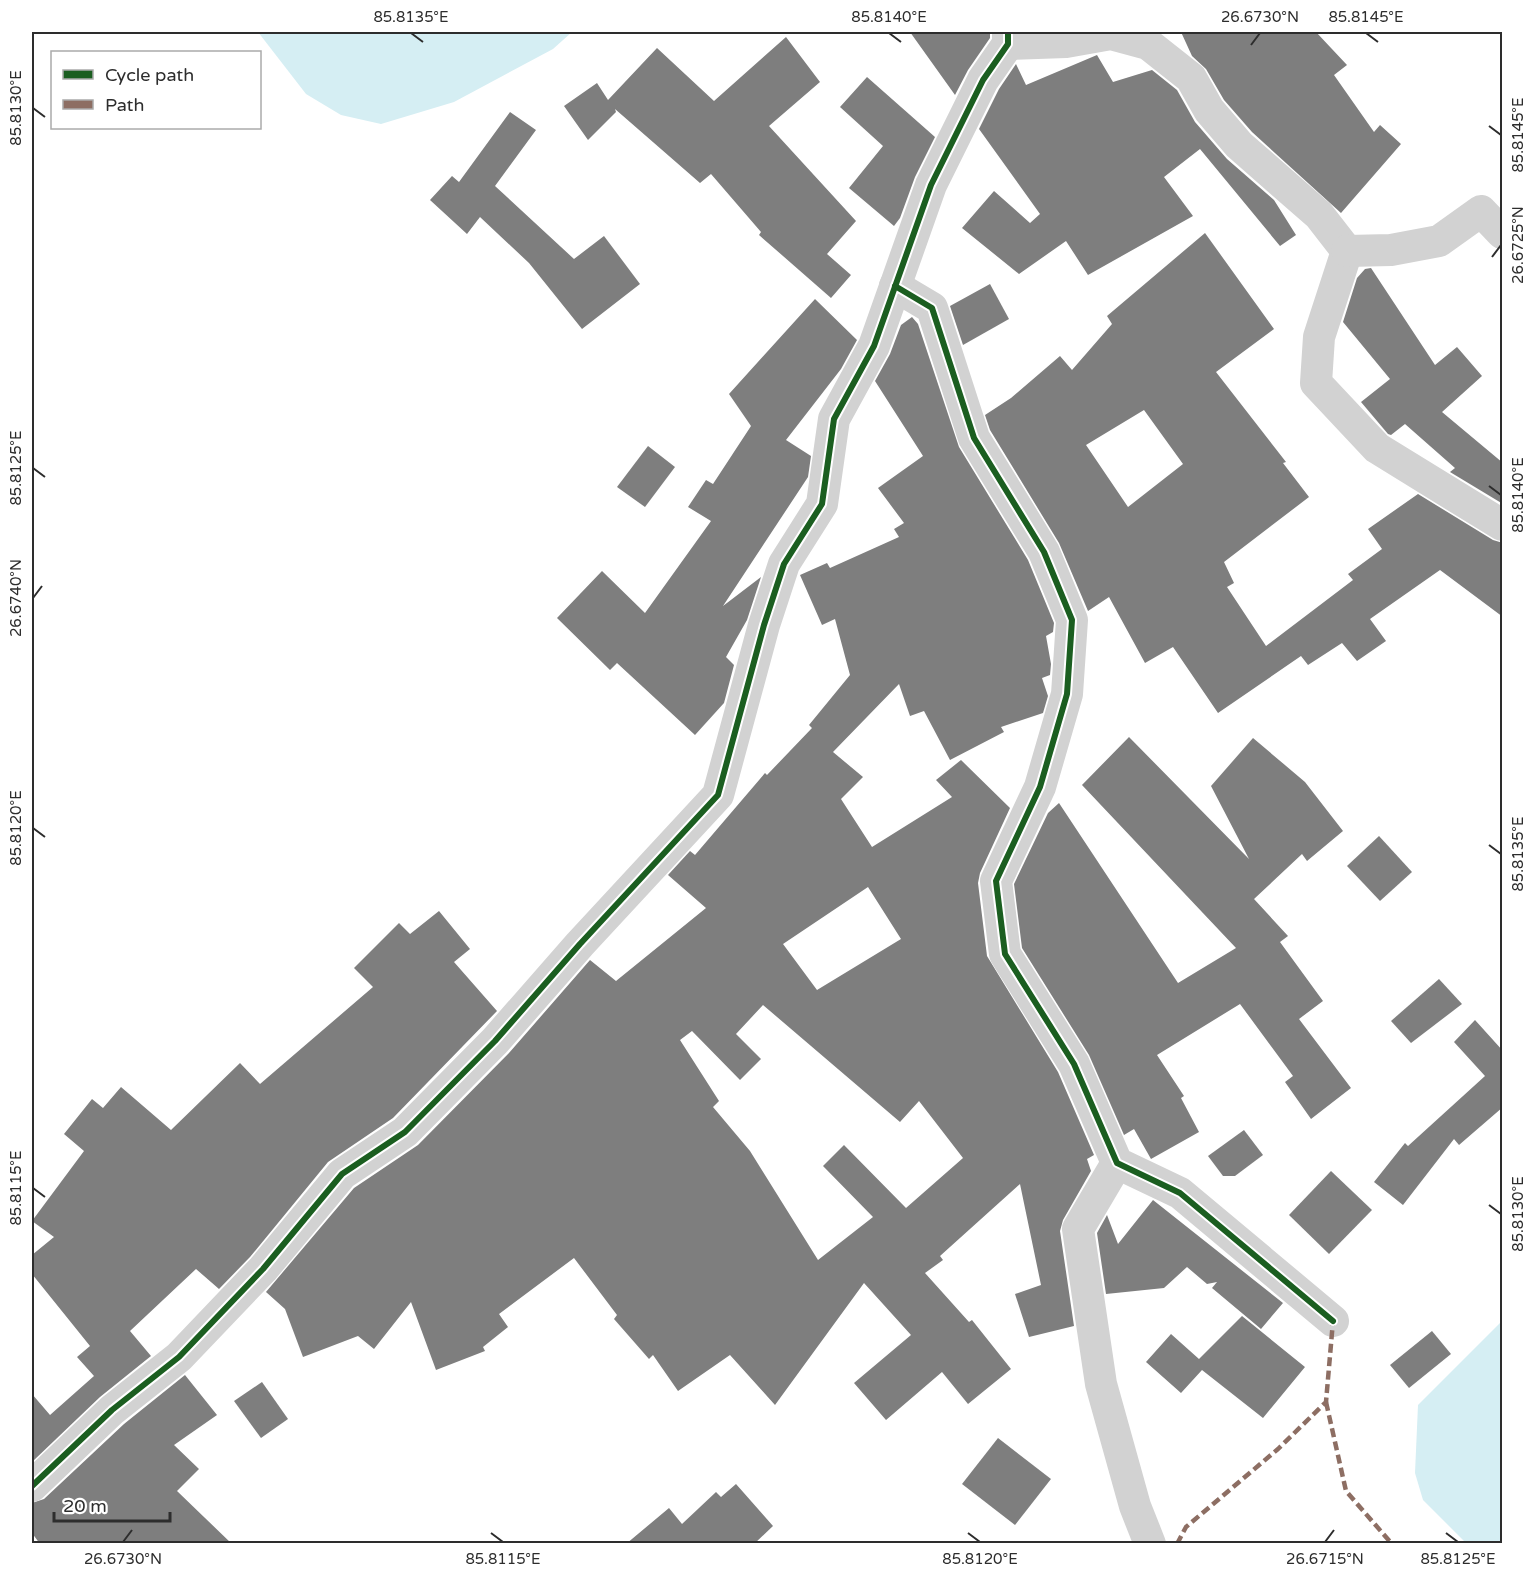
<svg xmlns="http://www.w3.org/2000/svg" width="1534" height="1575" font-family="'Varela Round',sans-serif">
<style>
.water{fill:#d5eef3}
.building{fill:#7e7e7e;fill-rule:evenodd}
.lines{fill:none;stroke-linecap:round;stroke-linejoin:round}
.minor{stroke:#d2d2d2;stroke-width:32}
.quiet{stroke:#8d6e63;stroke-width:4.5;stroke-dasharray:9 4.5;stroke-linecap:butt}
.cycleway-casing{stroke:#fff;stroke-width:10}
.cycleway{stroke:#1b5e20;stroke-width:6}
.ticks{fill:none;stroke:#2d2d2d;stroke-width:2}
.neatline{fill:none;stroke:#2d2d2d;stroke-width:2}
.ticks-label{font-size:15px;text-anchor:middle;fill:#2d2d2d}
</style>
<rect width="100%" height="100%" fill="#fff"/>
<g class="water">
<polygon points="258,32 572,32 553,49 454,102 381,124 341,115 306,94"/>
<polygon points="1502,1321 1502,1543 1466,1543 1423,1500 1415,1473 1418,1405"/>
</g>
<g class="building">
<polygon points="910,32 990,32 990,38 968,70 955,95"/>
<polygon points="1181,32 1316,32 1347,65 1334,75 1374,132 1380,125 1401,144 1341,213 1252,132 1224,100 1206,69 1192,56"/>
<polygon points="786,37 820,82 769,126 856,221 827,254 851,275 831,298 759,235 761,232 711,174 700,183 615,109 616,112 588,140 564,106 597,83 608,100 657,48 714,101"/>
<polygon points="1097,55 1113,82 1152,70 1177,90 1195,122 1227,159 1274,200 1296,235 1280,246 1200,149 1164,177 1193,216 1088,275 1066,241 1019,274 962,228 994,191 1030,223 1040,214 979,129 999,89 1016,64 1026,85"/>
<polygon points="867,77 935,137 915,177 900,218 894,226 849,188 883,146 840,107"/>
<polygon points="510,112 536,130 495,186 574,259 604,236 640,284 582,329 529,263 480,217 467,234 430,200 452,176 459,182"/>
<path d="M1205,233L1274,329L1216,372L1286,462L1283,463L1309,497L1224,562L1234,583L1227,587L1266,646L1353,580L1348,574L1382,549L1368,529L1418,494L1493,540L1503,543V617L1440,570L1370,619L1386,641L1357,661L1342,643L1308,665L1301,656L1218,713L1173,647L1145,663L1109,597L1088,611L1059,543L990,430L985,415L1011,398L1060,356L1072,370L1112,324L1107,316ZM1144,410L1183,464L1128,507L1086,445Z"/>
<polygon points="1371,268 1435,365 1457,347 1482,376 1442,412 1503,463 1503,504 1450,472 1455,468 1405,424 1391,435 1388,434 1361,402 1390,379 1343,322 1357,278 1365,269"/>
<polygon points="990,284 1009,319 963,345 950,306"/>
<polygon points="815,299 857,340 841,369 786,440 811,456 808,477 723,606 761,577 747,620 726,657 734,665 724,703 695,735 617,663 610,670 557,618 602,571 645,613 711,521 688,507 706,480 713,484 751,426 729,394"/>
<path d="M912,317L918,324L959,447L1028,560L1054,623L1053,632L1046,636L1051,664L1050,675L1042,678L1048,696L1043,713L1001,727L1004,732L950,760L924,711L910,716L899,684L833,752L863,777L841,799L872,847L952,797L936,780L961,760L1010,808L980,873L978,883L987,956L1058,1072L1094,1155L1087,1159L1091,1171L1063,1220L1060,1231L1074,1326L1029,1337L1015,1294L1041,1285L1020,1184L940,1256L943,1260L925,1273L969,1322L972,1320L1011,1369L968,1404L942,1372L886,1420L854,1383L911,1335L864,1283L775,1405L730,1355L678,1391L653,1355L649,1359L614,1319L617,1315L574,1258L499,1314L508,1327L483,1347L485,1351L436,1370L411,1302L374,1349L358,1336L303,1357L285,1309L266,1292L354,1188L418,1145L509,1053L590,960L616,981L706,908L668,875L690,851L695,855L765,773L767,775L812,728L809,725L850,675L835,619L822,625L800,575L827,563L830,568L899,537L894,529L904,523L878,488L923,456L875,381L890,354L901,325ZM868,887L901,939L817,990L783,944ZM763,1005L900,1122L919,1101L963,1158L906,1208L844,1145L823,1166L873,1217L818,1260L750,1151L713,1107L719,1101L680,1040L692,1031L740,1080L761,1059L736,1034Z"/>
<polygon points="648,446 675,467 645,507 617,487"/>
<polygon points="1129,737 1249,859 1211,786 1253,738 1305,782 1343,831 1307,861 1302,854 1254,899 1288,936 1280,942 1323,1001 1299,1019 1351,1088 1311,1119 1285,1082 1293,1076 1240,1004 1157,1055 1184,1096 1181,1098 1199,1132 1151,1159 1134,1129 1124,1135 1089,1055 1022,948 1014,884 1048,813 1059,803 1178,983 1236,948 1082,785"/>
<polygon points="1379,836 1412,872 1380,901 1347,866"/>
<polygon points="439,911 470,949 454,962 497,1011 393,1118 328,1162 250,1257 219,1289 196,1269 130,1331 151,1356 100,1397 32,1462 32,1394 50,1415 94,1376 77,1357 90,1346 32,1274 32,1255 54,1237 32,1221 84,1151 64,1134 92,1099 103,1108 121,1087 171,1130 240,1063 260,1084 373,987 354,968 399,923 410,934"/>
<polygon points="1439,979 1462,1004 1411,1043 1391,1021"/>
<polygon points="1475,1020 1503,1051 1503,1107 1459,1145 1454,1139 1403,1205 1374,1182 1405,1143 1408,1146 1485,1076 1454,1042"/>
<polygon points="1244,1130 1263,1155 1235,1176 1223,1176 1208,1156"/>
<polygon points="1331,1171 1372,1210 1329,1254 1289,1215"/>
<polygon points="1153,1200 1283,1303 1261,1329 1212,1288 1217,1282 1207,1284 1187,1267 1164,1288 1106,1294 1097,1233 1107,1215 1118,1244"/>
<polygon points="1242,1316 1305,1367 1263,1418 1202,1370 1181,1393 1146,1362 1171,1334 1199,1359"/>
<polygon points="1432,1331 1451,1354 1409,1388 1390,1365"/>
<polygon points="185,1375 217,1415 174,1445 199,1469 177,1491 232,1544 40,1544 32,1533 32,1503 44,1499 124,1424"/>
<polygon points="262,1382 288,1419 261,1438 234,1401"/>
<polygon points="998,1438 1051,1479 1015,1525 962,1484"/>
<polygon points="736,1484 773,1526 754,1544 626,1544 669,1508 682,1524 716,1492 721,1497"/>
</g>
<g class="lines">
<g class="minor">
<polyline points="1008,44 1066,42 1111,34 1148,44 1191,78 1209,110 1239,145 1319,215 1347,251 1319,337 1316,383 1377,448 1502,525"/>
<polyline points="1347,251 1391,250 1439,241 1481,211 1502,233"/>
<polyline points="895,286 932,308 974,438 1044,552 1072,620 1067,694 1040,787 996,881 1005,954 1074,1064 1117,1163 1180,1193 1333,1321"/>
<polyline points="1117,1163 1078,1229 1101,1384 1135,1506 1150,1544"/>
<polyline points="32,1486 112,1410 179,1357 263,1269 342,1174 405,1132 495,1041 580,944 718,795 764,625 784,564 822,504 834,419 874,346 931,185 983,80 1008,44 1008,32"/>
</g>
<g class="quiet">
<polyline points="1326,1402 1346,1491 1392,1544"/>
<polyline points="1177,1544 1186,1527 1278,1449 1326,1402 1333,1321"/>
</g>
<defs>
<g id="cycleway">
<polyline points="895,286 932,308 974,438 1044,552 1072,620 1067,694 1040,787 996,881 1005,954 1074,1064 1117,1163 1180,1193 1333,1321"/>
<polyline points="32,1486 112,1410 179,1357 263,1269 342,1174 405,1132 495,1041 580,944 718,795 764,625 784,564 822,504 834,419 874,346 931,185 983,80 1008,44 1008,32"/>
</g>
</defs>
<use href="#cycleway" class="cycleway-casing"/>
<use href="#cycleway" class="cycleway"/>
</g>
<path class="ticks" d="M411,33L423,42M889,33L901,42M1366,33L1378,42M1251,45L1260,33M33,108L45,117M1489,126L1501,135M1492,257L1501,245M33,468L45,477M1489,486L1501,495M33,598L42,586M33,828L45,837M1489,845L1501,854M33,1188L45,1197M1489,1205L1501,1214M491,1533L503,1542M968,1533L980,1542M1446,1533L1458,1542M123,1542L132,1530M1325,1542L1334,1530"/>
<rect width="1534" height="1575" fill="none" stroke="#ffffff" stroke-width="66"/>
<rect x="51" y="51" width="210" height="78" fill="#ffffff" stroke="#ababab" stroke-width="1.5"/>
<rect x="63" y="70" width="30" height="9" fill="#1b5e20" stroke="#ababab" stroke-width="1.5"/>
<text x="105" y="81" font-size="18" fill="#2d2d2d">Cycle path</text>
<rect x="63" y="100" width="30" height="9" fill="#8d6e63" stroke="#ababab" stroke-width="1.5"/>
<text x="105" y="111" font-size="18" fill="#2d2d2d">Path</text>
<path d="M54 1512v9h116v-9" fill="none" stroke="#2d2d2d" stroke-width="3"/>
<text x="63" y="1512" font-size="18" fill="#2d2d2d" stroke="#ffffff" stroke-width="4.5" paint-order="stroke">20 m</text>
<rect x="33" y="33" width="1468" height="1509" class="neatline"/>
<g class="ticks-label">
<text x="411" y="22">85.8135°E</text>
<text x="889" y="22">85.8140°E</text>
<text x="1260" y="22">26.6730°N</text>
<text x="1366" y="22">85.8145°E</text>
<text transform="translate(16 108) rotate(-90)" y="5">85.8130°E</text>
<text transform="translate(1518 135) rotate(-90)" y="5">85.8145°E</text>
<text transform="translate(1518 245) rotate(-90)" y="5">26.6725°N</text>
<text transform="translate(16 468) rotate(-90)" y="5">85.8125°E</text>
<text transform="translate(1518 495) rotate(-90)" y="5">85.8140°E</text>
<text transform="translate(16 598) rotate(-90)" y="5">26.6740°N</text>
<text transform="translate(16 828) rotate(-90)" y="5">85.8120°E</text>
<text transform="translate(1518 854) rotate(-90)" y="5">85.8135°E</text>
<text transform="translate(16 1188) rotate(-90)" y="5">85.8115°E</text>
<text transform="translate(1518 1214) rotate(-90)" y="5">85.8130°E</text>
<text x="123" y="1564">26.6730°N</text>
<text x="503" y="1564">85.8115°E</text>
<text x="980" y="1564">85.8120°E</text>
<text x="1325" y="1564">26.6715°N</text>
<text x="1458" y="1564">85.8125°E</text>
</g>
</svg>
